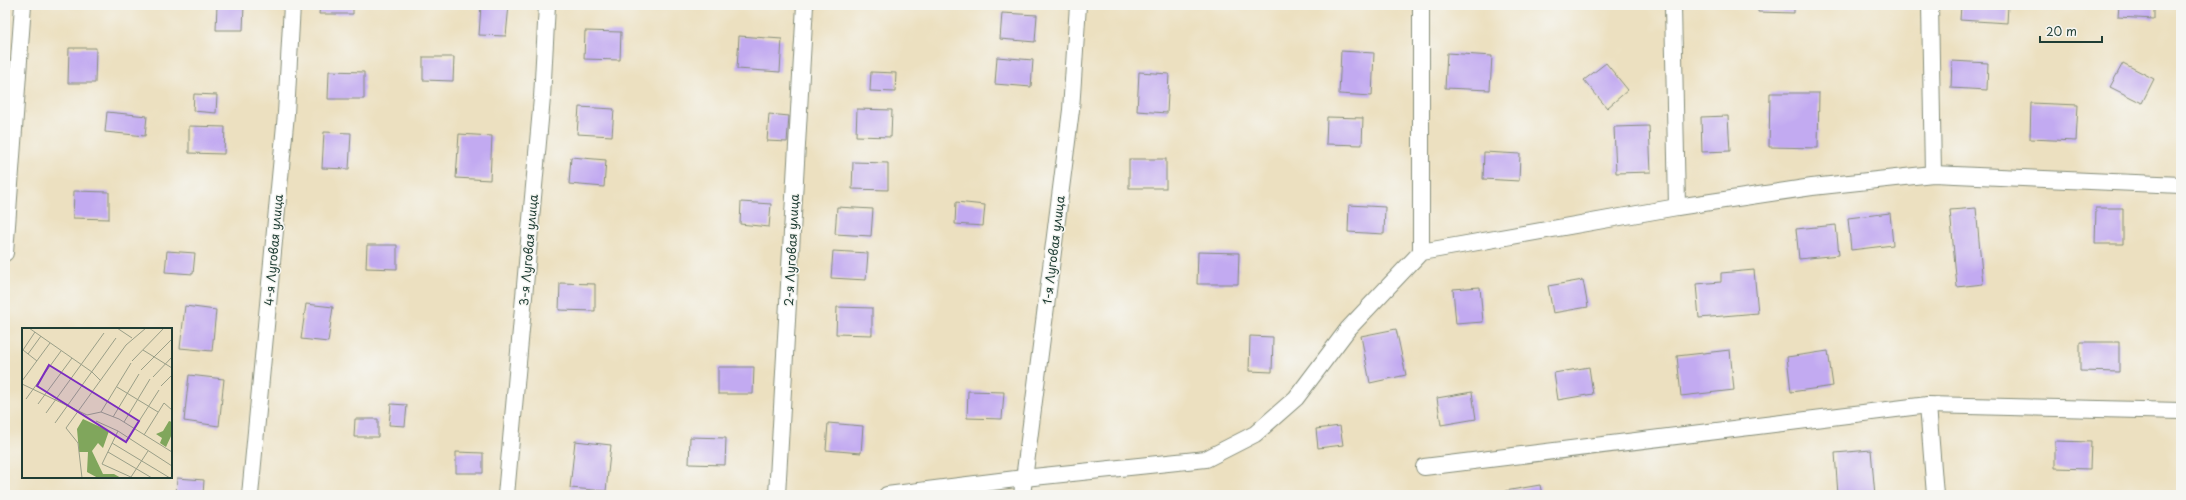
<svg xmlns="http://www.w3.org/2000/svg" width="2186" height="500" font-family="'Playpen Sans',sans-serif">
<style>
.building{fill:#c2aaf1}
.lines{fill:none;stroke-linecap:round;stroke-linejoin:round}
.minor-casing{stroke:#868e7a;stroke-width:18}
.minor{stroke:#fff;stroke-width:16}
.labels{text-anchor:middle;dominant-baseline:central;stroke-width:3;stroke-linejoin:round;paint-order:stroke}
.street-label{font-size:12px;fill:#1f3d34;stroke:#f6f6f2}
.inset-road{fill:none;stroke:#9a9f88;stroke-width:1}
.view{fill:#7b2cbf;fill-opacity:0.15;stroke:#7b2cbf;stroke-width:2}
.inset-edge{fill:none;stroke:#1f3d34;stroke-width:2}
</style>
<rect width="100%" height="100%" fill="#f6f6f2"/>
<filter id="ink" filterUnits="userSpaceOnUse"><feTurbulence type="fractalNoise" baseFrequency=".025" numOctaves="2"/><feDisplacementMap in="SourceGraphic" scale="8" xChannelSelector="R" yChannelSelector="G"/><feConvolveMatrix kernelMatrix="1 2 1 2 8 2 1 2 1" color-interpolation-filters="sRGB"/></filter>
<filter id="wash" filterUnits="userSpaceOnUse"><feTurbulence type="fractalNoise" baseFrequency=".012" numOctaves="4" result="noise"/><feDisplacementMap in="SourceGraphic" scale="16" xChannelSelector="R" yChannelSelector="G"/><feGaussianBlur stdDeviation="0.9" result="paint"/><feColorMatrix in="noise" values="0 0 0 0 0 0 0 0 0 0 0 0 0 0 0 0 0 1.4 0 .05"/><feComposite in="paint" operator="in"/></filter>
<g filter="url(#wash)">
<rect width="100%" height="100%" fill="#ece0c0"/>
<g id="blocks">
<g class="building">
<polygon points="217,5 244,5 243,30 216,30"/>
<polygon points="320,5 353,5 353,14 319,14"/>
<polygon points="481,5 509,5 506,36 479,35"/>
<polygon points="1758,5 1794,5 1794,13 1758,12"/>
<polygon points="1961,5 2008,5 2007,23 1960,20"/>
<polygon points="2119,5 2154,5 2154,19 2118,17"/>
<polygon points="1002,13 1037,15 1035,42 1000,39"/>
<polygon points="585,31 621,32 620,60 584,59"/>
<polygon points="739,36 782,39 780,72 737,69"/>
<polygon points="69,48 96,48 95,83 68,83"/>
<polygon points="1341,51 1374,53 1372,96 1339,94"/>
<polygon points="1447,53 1492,56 1490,90 1445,88"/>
<polygon points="423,57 454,57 453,81 423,80"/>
<polygon points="997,57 1033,60 1031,87 995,84"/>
<polygon points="1952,61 1988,63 1987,90 1951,88"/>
<polygon points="1606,63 1628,90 1607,108 1584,80"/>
<polygon points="2123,63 2154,79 2142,103 2110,87"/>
<polygon points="329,71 364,72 364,99 328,99"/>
<polygon points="871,72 896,73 895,92 870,91"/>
<polygon points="1139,72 1169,74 1167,113 1137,111"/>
<polygon points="1770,93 1819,93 1818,148 1769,147"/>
<polygon points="194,94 217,95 216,113 193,111"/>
<polygon points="2031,103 2078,105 2076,141 2030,139"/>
<polygon points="579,107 614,109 612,136 577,134"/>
<polygon points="857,109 892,110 891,137 856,136"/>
<polygon points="107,112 147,116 145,136 105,132"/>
<polygon points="769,114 789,116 787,142 767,141"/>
<polygon points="1728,116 1730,151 1702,152 1701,117"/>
<polygon points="1327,117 1363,118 1362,145 1326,144"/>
<polygon points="189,126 225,127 224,154 189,153"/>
<polygon points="1649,126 1651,172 1616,173 1614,127"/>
<polygon points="324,132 351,133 349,169 322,168"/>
<polygon points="459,134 492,136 490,180 456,178"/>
<polygon points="1484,152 1520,154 1519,181 1483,179"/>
<polygon points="571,157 606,160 604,187 569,184"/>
<rect x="1129" y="159" width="37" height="29"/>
<polygon points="853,162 888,163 888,190 852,189"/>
<polygon points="74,191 109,192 109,219 73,218"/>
<polygon points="741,202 771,204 769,227 740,224"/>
<polygon points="956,202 985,205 983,226 955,224"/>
<polygon points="1349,205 1385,207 1384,234 1348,232"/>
<polygon points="837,207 873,209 871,236 835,234"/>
<polygon points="1976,208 1983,284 1957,287 1950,210"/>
<polygon points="2096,208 2123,208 2123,244 2095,244"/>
<polygon points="1890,213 1893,245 1851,250 1848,218"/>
<polygon points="1836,225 1839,255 1799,259 1796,229"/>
<polygon points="367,245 397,245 397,269 366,268"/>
<polygon points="167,251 195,253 193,274 165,272"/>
<polygon points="833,251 868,253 866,280 831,278"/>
<polygon points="1198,252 1239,253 1238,284 1197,284"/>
<polygon points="1754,270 1758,313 1699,318 1696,284 1721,282 1721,273"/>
<polygon points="1583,280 1588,307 1553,313 1548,286"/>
<polygon points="560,283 595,284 595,311 559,310"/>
<polygon points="1480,287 1483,322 1456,324 1453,289"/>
<polygon points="306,304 333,307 328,342 301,339"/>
<polygon points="185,306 216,310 212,351 180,348"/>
<polygon points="837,307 872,308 872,335 836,334"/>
<polygon points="1396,329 1406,375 1370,383 1361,336"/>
<polygon points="1250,336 1273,337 1272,372 1249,371"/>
<polygon points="2080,342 2119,342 2119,372 2080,371"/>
<polygon points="1730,350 1734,390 1681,396 1677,356"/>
<polygon points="1828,351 1833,386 1791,392 1787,357"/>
<polygon points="718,367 754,367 753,394 718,394"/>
<polygon points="1589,367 1593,394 1558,400 1554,373"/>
<polygon points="189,375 224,379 219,426 184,421"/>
<polygon points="968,391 1004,392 1002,419 967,418"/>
<polygon points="1472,392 1476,419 1441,425 1437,398"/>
<polygon points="391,404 407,405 405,426 389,425"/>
<polygon points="355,419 378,419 378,437 354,437"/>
<polygon points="828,423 863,426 861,453 826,450"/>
<polygon points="1340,426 1343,445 1318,448 1316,429"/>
<polygon points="690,437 726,438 725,465 689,464"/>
<polygon points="575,441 611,445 606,491 570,488"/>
<polygon points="2055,441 2091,442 2090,469 2055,468"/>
<polygon points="1871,450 1875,495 1838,495 1835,453"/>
<polygon points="456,452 483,453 483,473 456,473"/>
<polygon points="177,478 204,480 203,495 176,495"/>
<polygon points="1540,485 1542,495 1506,495 1505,491"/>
</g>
</g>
</g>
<g filter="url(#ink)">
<use href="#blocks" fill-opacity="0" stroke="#868e7a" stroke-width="1"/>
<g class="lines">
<defs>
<g id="minor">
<polyline points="1673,5 1677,207"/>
<polyline points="1930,5 1933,174"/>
<polyline points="1421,252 1421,5"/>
<polyline points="5,253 23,5"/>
<polyline points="1928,405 1935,495"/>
<polyline points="1424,467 1928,405 2181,411"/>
<polyline points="250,495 286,114 292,5"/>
<polyline points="506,495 542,98 547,5"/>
<polyline points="777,495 805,5"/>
<polyline points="887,495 1024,478 1206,459 1255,434 1296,398 1348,329 1421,252 1677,207 1812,187 1933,174 2181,185"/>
<polyline points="1022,495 1071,110 1078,5"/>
</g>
</defs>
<use href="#minor" class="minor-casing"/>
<use href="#minor" class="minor"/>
</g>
</g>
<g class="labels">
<g class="street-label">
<text transform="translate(273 250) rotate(-85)">4-я Луговая улица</text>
<text transform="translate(528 250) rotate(-85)">3-я Луговая улица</text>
<text transform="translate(791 250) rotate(-87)">2-я Луговая улица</text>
<text transform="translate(1053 250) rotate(-83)">1-я Луговая улица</text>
</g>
</g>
<g transform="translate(22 328)">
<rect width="150" height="150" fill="#ece0c0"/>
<path d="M61,91L87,103L81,120L76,115L70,123L81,146H92L99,150H76L65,144L66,124H57L55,101ZM147,93L150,94V106L144,119L138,115L140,110L134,106L141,103Z" fill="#80a65c"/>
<path class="inset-road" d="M7,0L70,44L79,53M95,0L110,10M13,4L1,22L15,33M121,22L150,40M6,26L19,8M110,33L142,0M119,42L150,11M131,49L150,29M0,53L28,15M0,56L65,87L79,84L97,91L150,124M139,58L150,47M95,59L136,84M4,71L39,23M16,76L50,30M79,84L109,35M24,85L82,5M91,89L117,46M74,93L96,103L150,138M102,94L128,51M33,95L94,10M112,101L137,62M96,103L80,136L111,150M122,107L142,75L150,82M90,115L148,150M86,124L130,150M109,149L126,123M60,150L56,115L44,100L104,17L124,0"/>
<path class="view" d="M27,37L117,93L104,114L15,58Z"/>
<rect width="150" height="150" class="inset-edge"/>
</g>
<rect width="2186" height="500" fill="none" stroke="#f6f6f2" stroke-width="20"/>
<path d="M2040 36v6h62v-6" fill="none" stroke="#1f3d34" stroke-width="2"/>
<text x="2046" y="36" font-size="12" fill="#1f3d34" stroke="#f6f6f2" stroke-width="3" paint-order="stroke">20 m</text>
</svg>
